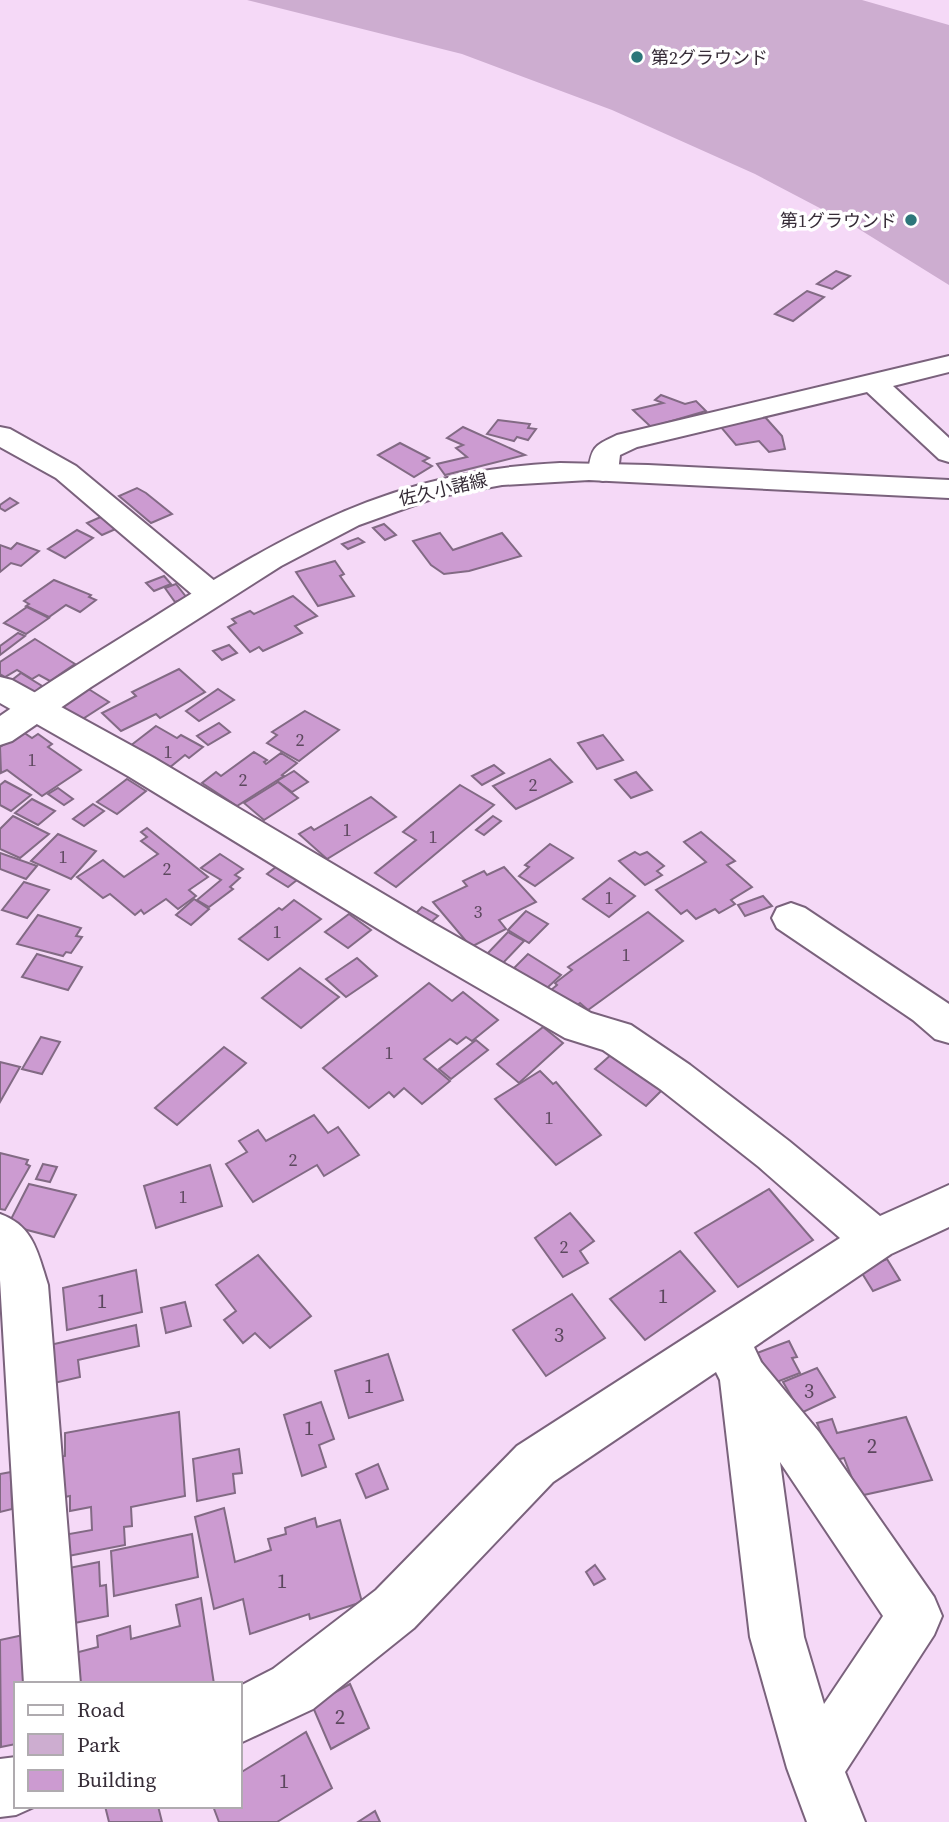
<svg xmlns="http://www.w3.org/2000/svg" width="949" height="1822" font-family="'Source Serif 4','Noto Sans JP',serif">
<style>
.green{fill:#cdadd0}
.building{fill:#cc9bd1;stroke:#826a84;stroke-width:2}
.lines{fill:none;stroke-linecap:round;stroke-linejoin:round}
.minor-casing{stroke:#7a627c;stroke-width:4}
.primary-casing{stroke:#7a627c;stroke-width:4}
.minor{fill:#fff;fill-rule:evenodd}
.primary{fill:#fff;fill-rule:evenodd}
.poi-dot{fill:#2c767a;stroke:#fff;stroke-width:2.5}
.labels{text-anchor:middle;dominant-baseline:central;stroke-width:7;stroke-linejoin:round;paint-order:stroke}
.far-poi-label{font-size:18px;fill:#362c37;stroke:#fff;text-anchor:start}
.far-street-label{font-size:18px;fill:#362c37;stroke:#fff}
.number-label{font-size:18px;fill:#5c485e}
.near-number-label{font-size:21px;fill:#5c485e}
</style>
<rect width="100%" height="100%" fill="#f5d9f7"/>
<polygon class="green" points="247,0 862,0 949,25 949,285 854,226 755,174 612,110 462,54"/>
<g class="building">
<polygon points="836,271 850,276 832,289 817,284"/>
<polygon points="807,291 824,297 793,321 775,314"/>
<polygon points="661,395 685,404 696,401 706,411 651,427 633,410 663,403 655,400"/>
<polygon points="765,417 782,436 785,449 769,452 759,441 736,445 720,426"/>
<polygon points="498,420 530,424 528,428 536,429 528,440 517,437 514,441 487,434"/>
<polygon points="463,427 525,455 445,475 437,464 467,457 456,448 463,445 447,438"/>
<polygon points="400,443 429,458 423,461 432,466 414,477 378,455"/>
<polygon points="137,488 146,493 172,514 151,523 119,496"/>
<polygon points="10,498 18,503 5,511 0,508 0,505"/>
<polygon points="103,516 118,528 102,535 87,523"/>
<polygon points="384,524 396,535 385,540 373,528"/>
<polygon points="77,530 93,538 65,558 48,549"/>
<polygon points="440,533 453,550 502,533 521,556 469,571 444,574 431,565 413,541"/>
<polygon points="358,538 364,542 348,549 342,544"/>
<polygon points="17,543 39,551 21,566 11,563 0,572 0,545 11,549"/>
<polygon points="335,561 344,574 340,576 354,596 318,606 296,572"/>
<polygon points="164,576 171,584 154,591 146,583"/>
<polygon points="54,580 91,595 89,597 96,600 80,612 66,605 49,617 26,606 29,604 24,601"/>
<polygon points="176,584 187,598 175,602 165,588"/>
<polygon points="293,596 317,616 295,626 302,633 263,651 259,647 250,652 228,627 236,623 232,619 250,611 254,614"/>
<polygon points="27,607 49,618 26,634 4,623"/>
<polygon points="18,633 25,636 0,655 0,646"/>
<polygon points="35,639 75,664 50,681 39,675 32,679 17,670 5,677 0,674 0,662"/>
<polygon points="229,645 237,653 222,660 213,651"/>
<polygon points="179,669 205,692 160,718 156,714 121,731 102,713 136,696 132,692"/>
<polygon points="21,673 42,686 34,693 12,680"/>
<polygon points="87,688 109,702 81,720 59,706"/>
<polygon points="218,689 234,700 199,721 186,711"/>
<polygon points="305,711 339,730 299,761 267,743 277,735 272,732"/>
<polygon points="219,723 230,732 208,745 197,736"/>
<polygon points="156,726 177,738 181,735 203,747 189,758 185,755 169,768 130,746"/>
<polygon points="23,732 32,738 38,734 52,744 48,747 81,770 42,796 7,770 1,773 0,747"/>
<polygon points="603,735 623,760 597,769 578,743"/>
<polygon points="254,752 267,760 264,762 266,764 281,753 297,763 282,775 284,776 237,806 202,783 216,772 221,776"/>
<polygon points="550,759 572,782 516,809 493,786"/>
<polygon points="494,765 504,773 482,785 472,776"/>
<polygon points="294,771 308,782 292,792 277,781"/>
<polygon points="636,772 652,790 631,798 615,780"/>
<polygon points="127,779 146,791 117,814 97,802"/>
<polygon points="5,781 31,795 11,811 0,805 0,785"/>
<polygon points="278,782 298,798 264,820 244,803"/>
<polygon points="460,785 494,805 396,887 375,873 416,840 403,832"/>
<polygon points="58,788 73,799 64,805 48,794"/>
<polygon points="371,797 396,817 327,859 299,834 311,827 314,830"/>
<polygon points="32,799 55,811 38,825 15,813"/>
<polygon points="93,804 104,811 84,826 73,819"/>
<polygon points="13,816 49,834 20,858 0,849 0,829"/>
<polygon points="493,816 501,821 484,835 476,830"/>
<polygon points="147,828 208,877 189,890 196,896 178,909 166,899 144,914 141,910 135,915 110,894 103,898 77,877 103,860 124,877 158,854 141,841 147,837 141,832"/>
<polygon points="701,832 735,861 727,865 752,887 731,900 735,904 719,913 715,909 696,919 687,910 681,914 656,890 706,862 684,842"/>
<polygon points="58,834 96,851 71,879 31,861"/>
<polygon points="550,844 573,858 535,886 519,876 529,867 525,865"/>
<polygon points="635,852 640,855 647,852 664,866 657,871 662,875 645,885 619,861"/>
<polygon points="0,853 37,866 26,879 0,869"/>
<polygon points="220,854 243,869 235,875 240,878 230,887 233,889 209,907 197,900 221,880 201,868"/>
<polygon points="281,863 302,876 288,887 267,874"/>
<polygon points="504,867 536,902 499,920 506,929 471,947 433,902 467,886 463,881 484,871 487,875"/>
<polygon points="610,878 635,896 609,917 583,899"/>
<polygon points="24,882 49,890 27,918 2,910"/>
<polygon points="763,896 772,906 745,916 738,905"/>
<polygon points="194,899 209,909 191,925 176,915"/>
<polygon points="294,900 321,919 268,960 239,939 279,908 282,910"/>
<polygon points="422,907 438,916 430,923 415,914"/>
<polygon points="526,911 548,924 529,943 508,930"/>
<polygon points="648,912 683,941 588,1010 580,1003 575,1007 550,991 557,985 555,983 572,970 568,967"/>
<polygon points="349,914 371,930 348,948 325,932"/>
<polygon points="38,915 81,928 76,936 82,937 71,953 66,952 63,956 17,944"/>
<polygon points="508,932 524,941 502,964 486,955"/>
<polygon points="37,954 82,967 68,990 22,977"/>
<polygon points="528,954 561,975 546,989 514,968"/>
<polygon points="357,958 377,976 346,997 326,979"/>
<polygon points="300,968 339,997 301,1028 262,998"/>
<polygon points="429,983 452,1001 463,992 498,1020 472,1041 466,1037 457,1044 450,1039 424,1059 450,1081 422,1104 404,1088 394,1097 389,1092 369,1108 323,1068"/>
<polygon points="543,1027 563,1043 519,1083 497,1064"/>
<polygon points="41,1037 60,1042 42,1074 22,1069"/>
<polygon points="476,1040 488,1050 451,1079 439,1069"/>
<polygon points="224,1047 246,1063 177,1125 155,1108"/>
<polygon points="613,1053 663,1089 646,1106 595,1069"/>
<polygon points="0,1062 20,1067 0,1102"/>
<polygon points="540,1071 553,1084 556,1082 601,1135 556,1165 495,1099"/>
<polygon points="314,1115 328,1133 338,1127 359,1155 324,1176 317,1165 253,1202 226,1164 247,1152 239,1141 258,1130 266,1141"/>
<polygon points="0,1153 28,1160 26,1164 30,1166 5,1210 0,1209"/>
<polygon points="43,1164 57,1167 50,1182 36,1179"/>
<polygon points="210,1165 222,1206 156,1228 144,1186"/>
<polygon points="29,1184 76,1195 54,1237 8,1225"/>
<polygon points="769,1189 813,1240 738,1287 695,1233"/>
<polygon points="570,1213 594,1241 580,1251 588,1263 563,1277 535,1238"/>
<polygon points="680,1251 715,1291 645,1340 610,1299"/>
<polygon points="258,1255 311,1316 270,1348 255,1333 243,1343 224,1320 236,1311 216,1285"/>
<polygon points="887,1259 900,1280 873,1291 860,1270"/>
<polygon points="136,1270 142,1312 67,1330 63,1288"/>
<polygon points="572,1294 605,1338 546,1376 513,1330"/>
<polygon points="185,1302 191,1326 166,1333 161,1308"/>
<polygon points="136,1325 139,1346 78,1360 80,1377 41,1386 37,1348"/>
<polygon points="789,1341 797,1357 792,1358 800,1373 774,1383 757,1353"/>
<polygon points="388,1354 403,1400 349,1418 335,1371"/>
<polygon points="817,1368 835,1397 801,1413 783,1382"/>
<polygon points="321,1402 334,1439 319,1445 326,1467 302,1476 284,1415"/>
<polygon points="179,1412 185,1496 131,1507 132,1526 124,1527 125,1545 58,1558 58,1536 92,1530 91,1507 70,1511 70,1496 54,1499 53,1458 65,1456 65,1433"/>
<polygon points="906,1417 932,1480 859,1496 844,1458 832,1461 817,1423 832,1419 837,1433"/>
<polygon points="239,1449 242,1473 233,1474 235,1493 197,1501 193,1459"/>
<polygon points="378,1464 388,1489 366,1498 356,1474"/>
<polygon points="11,1472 12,1509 0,1512 0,1474"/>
<polygon points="224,1508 235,1562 271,1550 268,1539 286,1534 285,1528 315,1518 317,1527 340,1520 362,1602 310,1619 309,1614 250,1634 243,1599 214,1609 195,1517"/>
<polygon points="192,1534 198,1577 114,1596 111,1551"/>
<polygon points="99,1562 100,1586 106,1585 108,1616 56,1627 54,1571"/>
<polygon points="595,1565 605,1579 594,1585 586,1572"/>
<polygon points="201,1598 214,1684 74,1684 71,1654 98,1647 97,1636 130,1626 131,1639 180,1626 176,1605"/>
<polygon points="28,1634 28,1684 16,1684 16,1744 1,1747 0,1640"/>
<polygon points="350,1684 369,1728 331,1749 312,1705"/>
<polygon points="306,1732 332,1788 277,1822 219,1822 213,1806 240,1806 240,1773"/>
<polygon points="105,1806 158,1806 162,1822 109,1822"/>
<polygon points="375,1811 380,1822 358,1822"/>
</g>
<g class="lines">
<defs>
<g id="minor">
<path d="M949,356V372L893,386L949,438V462L939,459L867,392L637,447L620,455L618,472L613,478L603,481L593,478L588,472C592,446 594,446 617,435Z"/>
<polygon points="0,427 10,429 76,466 222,587 227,594 222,601 211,604 200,601 56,478 0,447"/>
<path d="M0,677L12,680L154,758L429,921L591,1013L631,1025L690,1065L789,1141L880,1216L949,1185V1227L891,1254L754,1347L761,1362L819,1432L934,1597L942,1616L934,1635L845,1772L865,1822H807L787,1768L750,1637L720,1380L716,1372L553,1482L414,1628L313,1709L240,1743V1686L273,1669L376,1590L517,1446L840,1238L759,1167L660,1089L603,1050L565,1038L401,943L128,776L0,703ZM780,1462L883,1616L824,1704L804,1637Z"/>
<polygon points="791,903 805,908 949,1004 949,1043 935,1039 913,1020 777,928 772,918 777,908"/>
<path d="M0,1214C34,1226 38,1254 48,1285L80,1684H24L0,1280Z"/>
<polygon points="16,1757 16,1806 36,1806 16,1815 0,1817 0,1759"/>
</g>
<path id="primary" d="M560,463L648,465L949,480V498L589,480L502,485L437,497L359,525L281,566L91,687L12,741L0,745V716C48,682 98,652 148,621C287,533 391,471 560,463Z"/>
</defs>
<use href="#minor" class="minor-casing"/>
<use href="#primary" class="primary-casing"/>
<use href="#minor" class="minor"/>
<use href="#primary" class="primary"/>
</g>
<g class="poi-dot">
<circle cx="637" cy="57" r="7"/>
<circle cx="911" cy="220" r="7"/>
</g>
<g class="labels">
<g class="far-poi-label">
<text x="651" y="57">第2グラウンド</text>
<text x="897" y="220" text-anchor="end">第1グラウンド</text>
</g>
<g class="far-street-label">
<text transform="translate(443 489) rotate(-13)">佐久小諸線</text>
</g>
<g class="number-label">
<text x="300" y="739">2</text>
<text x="168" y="751">1</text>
<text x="32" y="759">1</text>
<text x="243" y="779">2</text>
<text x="533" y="784">2</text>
<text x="347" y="829">1</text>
<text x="433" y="836">1</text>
<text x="63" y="856">1</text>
<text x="167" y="868">2</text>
<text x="609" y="897">1</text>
<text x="478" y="911">3</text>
<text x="277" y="931">1</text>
<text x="626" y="954">1</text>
<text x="389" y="1052">1</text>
<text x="549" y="1117">1</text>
<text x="293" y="1159">2</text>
<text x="183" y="1196">1</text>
<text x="564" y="1246">2</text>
</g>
<g class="near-number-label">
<text x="663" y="1295">1</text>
<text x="102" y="1300">1</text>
<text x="559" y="1334">3</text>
<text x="369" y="1385">1</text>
<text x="809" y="1390">3</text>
<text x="309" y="1427">1</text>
<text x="872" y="1445">2</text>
<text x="282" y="1580">1</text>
<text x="340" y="1716">2</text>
<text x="284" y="1780">1</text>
</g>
</g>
<rect x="14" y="1682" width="228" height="126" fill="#ffffff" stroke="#afabaf" stroke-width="2"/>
<rect x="28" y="1705" width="35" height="10" fill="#ffffff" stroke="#afabaf" stroke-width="2"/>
<text x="77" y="1717" font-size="21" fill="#362c37">Road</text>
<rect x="28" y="1734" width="35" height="21" fill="#cdadd0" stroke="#afabaf" stroke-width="2"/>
<text x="77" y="1752" font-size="21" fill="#362c37">Park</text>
<rect x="28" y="1770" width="35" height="21" fill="#cc9bd1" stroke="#afabaf" stroke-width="2"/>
<text x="77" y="1787" font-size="21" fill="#362c37">Building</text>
</svg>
